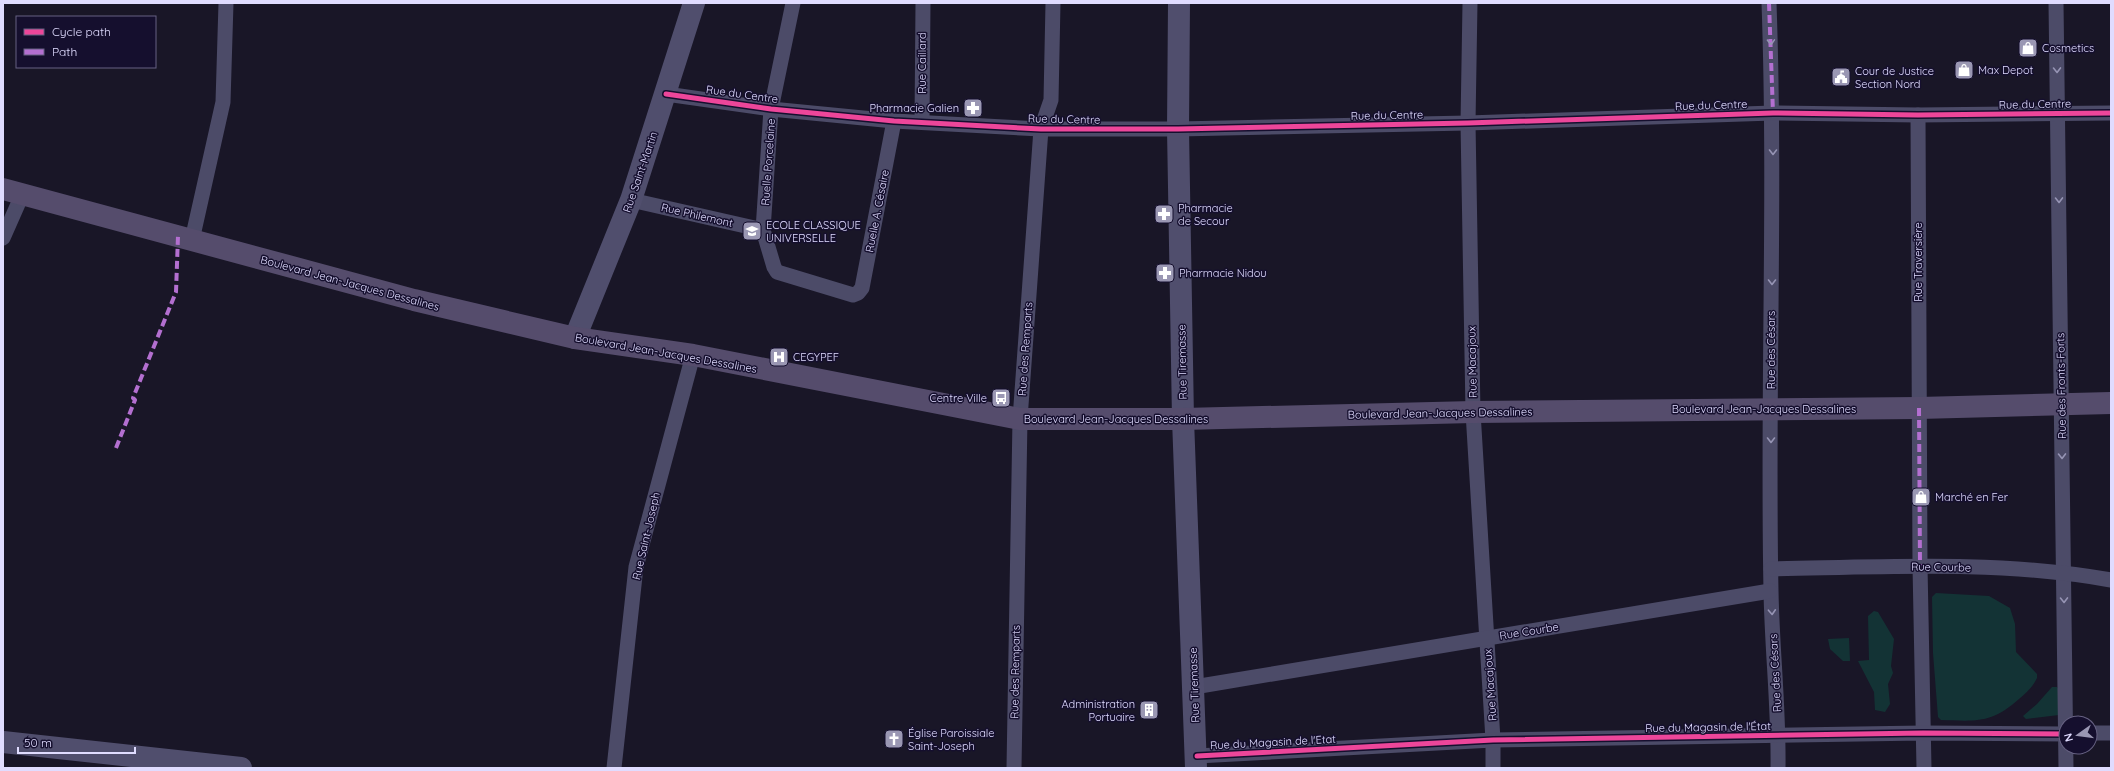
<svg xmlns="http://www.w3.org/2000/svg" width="2114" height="771" font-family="Quicksand,sans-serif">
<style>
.green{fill:#133335}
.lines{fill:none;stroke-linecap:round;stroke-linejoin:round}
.street{stroke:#4c4b68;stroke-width:15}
.secondary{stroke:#504e6d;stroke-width:22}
.primary{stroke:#554c6c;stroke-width:22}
.quiet{stroke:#b36fd0;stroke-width:4;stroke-dasharray:8 4;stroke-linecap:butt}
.cycleway-casing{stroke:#150f2e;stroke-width:8}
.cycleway{stroke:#ed469a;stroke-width:5}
.oneway{stroke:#9694b4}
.labels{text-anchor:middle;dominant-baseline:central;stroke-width:3;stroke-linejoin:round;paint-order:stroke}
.poi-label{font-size:11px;fill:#e0dcff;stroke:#150f2e;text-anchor:start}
.street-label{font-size:11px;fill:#e0dcff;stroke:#150f2e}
</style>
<rect width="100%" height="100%" fill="#191627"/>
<g class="green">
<path d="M1936,593L1989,596L2010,608L2015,624L2016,652L2037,674V678C2033,687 2026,693 2019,699C1991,724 1976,721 1941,720L1938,717L1933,653L1932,597Z"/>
<polygon points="1874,611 1878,612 1894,639 1891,666 1893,673 1888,684 1890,704 1885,712 1875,710 1874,692 1858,661 1869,660 1868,616"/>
<polygon points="1849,638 1850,661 1843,661 1830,649 1828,639"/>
<polygon points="2052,687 2057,687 2059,690 2059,715 2026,719 2023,716 2037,704"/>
</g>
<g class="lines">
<g class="street">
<polyline points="793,3 771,109 763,230 774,267 777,272 853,295 858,293 862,288 894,121"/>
<polyline points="1470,3 1468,123 1473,412 1493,740 1493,768"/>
<path d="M1769,3C1776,199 1767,395 1771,591C1772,650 1779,709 1778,768"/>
<polyline points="2056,3 2066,768"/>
<polyline points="666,94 771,109 894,121 1041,129 1178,129 1468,123 1773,113 1918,115 2111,113"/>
<polyline points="1918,115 1920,566 1924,768"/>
<polyline points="922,122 923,3"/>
<polyline points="631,200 763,230"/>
<polyline points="3,238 22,195"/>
<polyline points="192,240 223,102 226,3"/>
<path d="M1771,569C1884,567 1999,560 2111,580"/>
<polyline points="1194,687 1770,591"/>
<polyline points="2090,733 2111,733"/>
<polyline points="1197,756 1493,740 1923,733 2066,734"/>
<polyline points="614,768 636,567 693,355"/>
<polyline points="1014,768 1020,419 1041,129 1051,100 1053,3"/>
</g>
<g class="secondary">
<polyline points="1179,3 1178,129 1183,419 1196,768"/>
<polyline points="575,338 631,200 694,3"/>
<polyline points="3,742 241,768"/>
</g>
<polyline class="primary" points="3,189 414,300 575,338 693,355 1020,419 1183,419 1473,412 1919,408 2111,403"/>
<g class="quiet">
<polyline points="1769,3 1773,113"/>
<polyline points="1919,408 1920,566"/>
<polyline points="116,448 135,400 133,398 176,292 178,236"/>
</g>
<defs>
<g id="cycleway">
<polyline points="666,94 771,109 894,121 1041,129 1178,129 1468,123 1773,113 1918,115 2111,113"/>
<polyline points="1197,756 1493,740 1923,733 2066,734"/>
</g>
</defs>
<use href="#cycleway" class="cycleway-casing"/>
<use href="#cycleway" class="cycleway"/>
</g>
<defs><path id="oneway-chevron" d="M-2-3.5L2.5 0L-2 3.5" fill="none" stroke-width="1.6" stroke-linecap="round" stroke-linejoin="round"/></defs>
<g class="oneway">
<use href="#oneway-chevron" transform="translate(1771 42) rotate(88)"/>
<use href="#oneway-chevron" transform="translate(2057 70) rotate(89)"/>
<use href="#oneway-chevron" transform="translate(1773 152) rotate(90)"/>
<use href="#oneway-chevron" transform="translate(2059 200) rotate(89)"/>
<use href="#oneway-chevron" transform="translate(1772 282) rotate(90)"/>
<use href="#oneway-chevron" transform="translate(1771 440) rotate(90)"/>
<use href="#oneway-chevron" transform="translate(2062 456) rotate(89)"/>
<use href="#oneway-chevron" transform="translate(2064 600) rotate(89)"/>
<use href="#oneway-chevron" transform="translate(1772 612) rotate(87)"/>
</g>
<defs>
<symbol id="shop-square" viewBox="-11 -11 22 22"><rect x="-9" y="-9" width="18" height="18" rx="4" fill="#9a97b3" stroke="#150f2e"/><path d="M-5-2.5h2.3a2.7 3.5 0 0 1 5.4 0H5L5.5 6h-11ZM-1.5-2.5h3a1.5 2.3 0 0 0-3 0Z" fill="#fff"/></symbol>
<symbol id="civic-square" viewBox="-11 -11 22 22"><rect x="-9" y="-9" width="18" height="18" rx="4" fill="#9a97b3" stroke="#150f2e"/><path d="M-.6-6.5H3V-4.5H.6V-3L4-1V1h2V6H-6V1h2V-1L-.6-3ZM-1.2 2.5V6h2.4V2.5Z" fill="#fff"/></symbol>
<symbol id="pharmacy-square" viewBox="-11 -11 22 22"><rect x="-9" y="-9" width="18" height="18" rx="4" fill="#9a97b3" stroke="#150f2e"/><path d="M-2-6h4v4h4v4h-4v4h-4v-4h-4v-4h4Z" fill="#fff"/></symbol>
<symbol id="school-square" viewBox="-11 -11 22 22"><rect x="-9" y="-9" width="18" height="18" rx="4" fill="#9a97b3" stroke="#150f2e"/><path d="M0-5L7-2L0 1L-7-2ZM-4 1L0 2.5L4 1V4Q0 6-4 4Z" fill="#fff"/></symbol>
<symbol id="hospital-square" viewBox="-11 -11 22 22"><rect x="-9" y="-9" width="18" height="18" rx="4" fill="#9a97b3" stroke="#150f2e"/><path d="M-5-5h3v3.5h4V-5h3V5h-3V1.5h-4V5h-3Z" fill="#fff"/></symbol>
<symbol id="bus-square" viewBox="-11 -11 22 22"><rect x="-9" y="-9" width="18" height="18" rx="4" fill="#9a97b3" stroke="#150f2e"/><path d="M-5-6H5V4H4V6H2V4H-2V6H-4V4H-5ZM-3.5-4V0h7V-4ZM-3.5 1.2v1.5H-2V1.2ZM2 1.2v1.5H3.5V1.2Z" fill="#fff"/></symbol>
<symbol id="building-square" viewBox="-11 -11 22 22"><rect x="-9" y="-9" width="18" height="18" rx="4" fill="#9a97b3" stroke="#150f2e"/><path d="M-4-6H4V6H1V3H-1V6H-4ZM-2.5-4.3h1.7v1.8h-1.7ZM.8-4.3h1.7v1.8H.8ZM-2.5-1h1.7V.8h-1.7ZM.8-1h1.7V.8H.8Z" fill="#fff"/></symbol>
<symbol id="church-square" viewBox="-11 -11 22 22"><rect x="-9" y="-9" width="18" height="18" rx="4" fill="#9a97b3" stroke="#150f2e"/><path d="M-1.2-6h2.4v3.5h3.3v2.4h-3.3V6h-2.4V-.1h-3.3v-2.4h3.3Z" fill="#fff"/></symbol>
</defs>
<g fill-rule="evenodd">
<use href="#shop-square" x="2017" y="37" width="22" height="22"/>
<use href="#shop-square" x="1953" y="59" width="22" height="22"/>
<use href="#civic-square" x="1830" y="66" width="22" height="22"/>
<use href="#pharmacy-square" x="962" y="97" width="22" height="22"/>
<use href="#pharmacy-square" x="1153" y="203" width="22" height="22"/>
<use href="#school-square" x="741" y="220" width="22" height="22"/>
<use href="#pharmacy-square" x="1154" y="262" width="22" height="22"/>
<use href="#hospital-square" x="768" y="346" width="22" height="22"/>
<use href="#bus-square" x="990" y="387" width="22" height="22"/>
<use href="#shop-square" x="1910" y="486" width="22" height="22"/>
<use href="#building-square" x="1138" y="699" width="22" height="22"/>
<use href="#church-square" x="883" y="728" width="22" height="22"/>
</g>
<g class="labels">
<g class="poi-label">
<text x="2042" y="48">Cosmetics</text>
<text x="1978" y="70">Max Depot</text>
<text x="1855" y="71">Cour de Justice<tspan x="1855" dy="13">Section Nord</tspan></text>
<text x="959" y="108" text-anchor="end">Pharmacie Galien</text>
<text x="1178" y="208">Pharmacie<tspan x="1178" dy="13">de Secour</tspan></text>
<text x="766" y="225">ECOLE CLASSIQUE<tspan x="766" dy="13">UNIVERSELLE</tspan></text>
<text x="1179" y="273">Pharmacie Nidou</text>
<text x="793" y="357">CEGYPEF</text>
<text x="987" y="398" text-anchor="end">Centre Ville</text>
<text x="1935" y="497">Marché en Fer</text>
<text x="1135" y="704" text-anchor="end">Administration<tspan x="1135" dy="13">Portuaire</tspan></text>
<text x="908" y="733">Église Paroissiale<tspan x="908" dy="13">Saint-Joseph</tspan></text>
</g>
<g class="street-label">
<text transform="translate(922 63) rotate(-90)">Rue Caillard</text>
<text transform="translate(742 94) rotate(8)">Rue du Centre</text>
<text transform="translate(2035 104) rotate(-1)">Rue du Centre</text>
<text transform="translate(1711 105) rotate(-2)">Rue du Centre</text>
<text transform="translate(1387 115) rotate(-1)">Rue du Centre</text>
<text transform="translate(1064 119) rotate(1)">Rue du Centre</text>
<text transform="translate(768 162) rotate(-86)">Ruelle Porcelaine</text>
<text transform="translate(640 172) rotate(-71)">Rue Saint-Martin</text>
<text transform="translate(877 211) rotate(-79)">Ruelle A. Césaire</text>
<text transform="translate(697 215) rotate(13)">Rue Philemont</text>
<text transform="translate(1918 262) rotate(-90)">Rue Traversière</text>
<text transform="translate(350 283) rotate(15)">Boulevard Jean-Jacques Dessalines</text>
<text transform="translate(1025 349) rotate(-86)">Rue des Remparts</text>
<text transform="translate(1771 350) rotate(-90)">Rue des Césars</text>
<text transform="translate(666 353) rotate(10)">Boulevard Jean-Jacques Dessalines</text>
<text transform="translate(1182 362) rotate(-91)">Rue Tiremasse</text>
<text transform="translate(1472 362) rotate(-91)">Rue Macajoux</text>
<text transform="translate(2061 386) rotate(-91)">Rue des Fronts-Forts</text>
<text x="1764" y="409">Boulevard Jean-Jacques Dessalines</text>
<text transform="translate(1440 413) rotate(-1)">Boulevard Jean-Jacques Dessalines</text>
<text x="1116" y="419">Boulevard Jean-Jacques Dessalines</text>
<text transform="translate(646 536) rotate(-77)">Rue Saint-Joseph</text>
<text transform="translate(1941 567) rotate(1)">Rue Courbe</text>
<text transform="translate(1529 631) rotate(-9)">Rue Courbe</text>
<text transform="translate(1015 672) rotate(-89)">Rue des Remparts</text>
<text transform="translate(1775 673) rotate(-93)">Rue des Césars</text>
<text transform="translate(1194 685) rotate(-92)">Rue Tiremasse</text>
<text transform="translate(1490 685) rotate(-94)">Rue Macajoux</text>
<text transform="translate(1708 727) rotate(-1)">Rue du Magasin de l'État</text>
<text transform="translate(1273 742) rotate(-3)">Rue du Magasin de l'Etat</text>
</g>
</g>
<rect width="2114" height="771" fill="none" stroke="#e0dcff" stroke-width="8"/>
<rect x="16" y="16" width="140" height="52" fill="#150f2e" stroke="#666182"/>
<rect x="24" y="29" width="20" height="6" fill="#ed469a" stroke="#666182"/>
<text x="52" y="36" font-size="12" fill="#e0dcff">Cycle path</text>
<rect x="24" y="49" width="20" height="6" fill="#b36fd0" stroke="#666182"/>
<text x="52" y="56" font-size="12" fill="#e0dcff">Path</text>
<g transform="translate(2078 735) rotate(256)"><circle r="19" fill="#150f2e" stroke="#666182"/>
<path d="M0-3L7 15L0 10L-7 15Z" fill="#9a97b3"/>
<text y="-6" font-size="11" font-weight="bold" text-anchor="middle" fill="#e0dcff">N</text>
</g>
<path d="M18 747v6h117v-6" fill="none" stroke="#e0dcff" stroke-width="2"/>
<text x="24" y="747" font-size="12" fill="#e0dcff" stroke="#150f2e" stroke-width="3" paint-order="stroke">50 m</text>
</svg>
